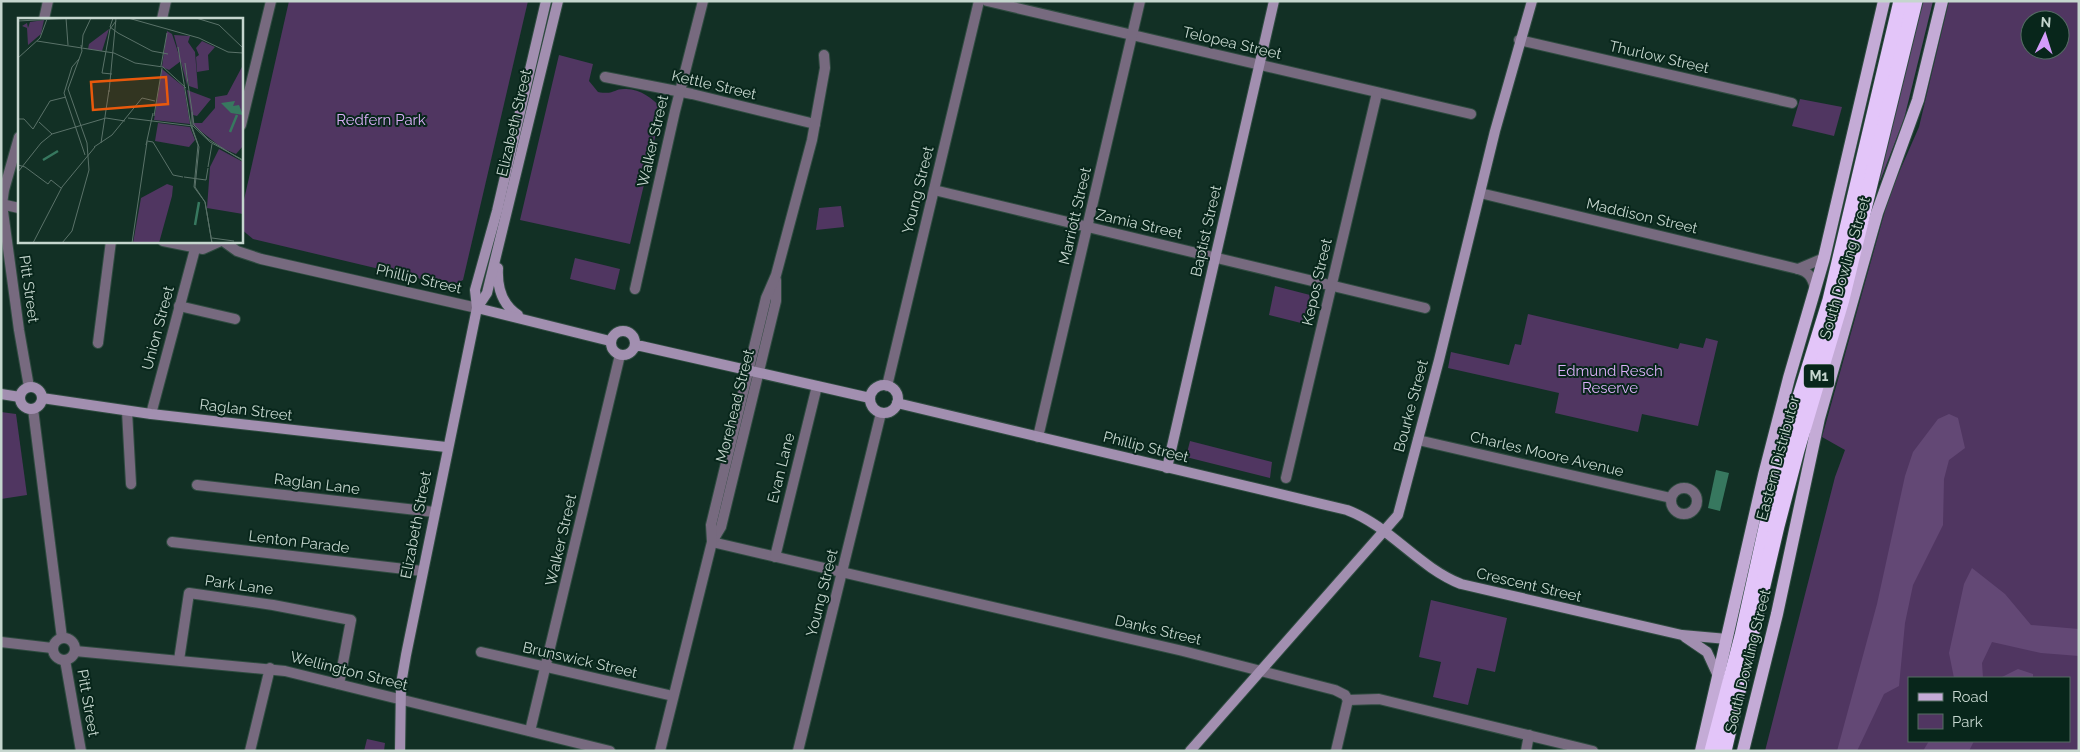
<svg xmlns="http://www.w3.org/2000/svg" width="2080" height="752" font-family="Raleway,sans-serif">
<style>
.green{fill:#503661;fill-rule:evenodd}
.forest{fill:#634875}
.water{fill:#37785f}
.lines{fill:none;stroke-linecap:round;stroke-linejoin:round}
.street-casing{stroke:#2f4b40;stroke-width:12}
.secondary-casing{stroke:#2f4b40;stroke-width:12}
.primary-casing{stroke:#2f4b40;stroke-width:14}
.highway-casing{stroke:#2f4b40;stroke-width:17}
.street{stroke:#776a7f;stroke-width:10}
.secondary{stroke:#a28fb0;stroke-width:10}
.primary{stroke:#c4abd6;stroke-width:12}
.highway{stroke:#e3c5f9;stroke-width:15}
.labels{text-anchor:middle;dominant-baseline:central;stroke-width:4;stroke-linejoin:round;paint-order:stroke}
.shield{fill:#08261b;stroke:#8ca198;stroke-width:1}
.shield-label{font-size:14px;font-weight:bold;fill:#c5d6ce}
.street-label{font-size:15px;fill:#c5d6ce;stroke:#08261b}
.park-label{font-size:15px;fill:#daaff7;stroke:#08261b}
.inset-river{fill:none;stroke:#37785f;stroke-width:2.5}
.inset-road{fill:none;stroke:#5a7269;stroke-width:1}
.view{fill:#e8590c;fill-opacity:0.15;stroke:#e8590c;stroke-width:2.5}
.inset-edge{fill:none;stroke:#c5d6ce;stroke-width:2.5}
</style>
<rect width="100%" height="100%" fill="#123025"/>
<g class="green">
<polygon points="289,1 528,1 463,280 451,286 253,239 241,229 241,213"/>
<path d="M1949,1H2079V751H1765L1835,477L1845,450L1822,437L1890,193L1919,127ZM2030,20H2060V50H2030ZM1909,678H2069V741H1909Z"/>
<path d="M559,55L593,64L589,81L598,92C615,95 613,89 624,89C640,88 651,98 662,108L630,244L520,220Z"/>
<polygon points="1800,99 1842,107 1834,136 1792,126"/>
<polygon points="841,206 844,227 816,230 819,208"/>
<polygon points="575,258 620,269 615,290 570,279"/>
<polygon points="1275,286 1310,295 1305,324 1269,315"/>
<polygon points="1528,314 1678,349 1680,343 1703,348 1706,338 1718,341 1698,426 1642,414 1638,432 1555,413 1559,393 1448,368 1451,352 1509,365 1515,344 1521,345"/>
<polygon points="1,412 16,414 27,495 1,499"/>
<polygon points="1190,441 1272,462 1270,478 1186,457"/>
<polygon points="1431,600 1507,618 1495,672 1477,668 1468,705 1433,697 1441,662 1419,657"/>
<polygon points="367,739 385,743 384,751 364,751"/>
</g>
<g class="forest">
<polygon points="1921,1 1933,1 1904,119 1880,181 1878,180"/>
<polygon points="1949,414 1958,418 1965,448 1949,460 1944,479 1943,525 1913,585 1905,623 1899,686 1884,694 1857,751 1837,751 1877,604 1905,476 1913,452 1938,419"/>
<polygon points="1972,568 2005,594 2031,625 2079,629 2079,656 2041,653 1992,642 1982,663 1983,678 1954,678 1949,653 1964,584"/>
<polygon points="2018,669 2033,674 2033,678 2000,678"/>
<polygon points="1929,741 1974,741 1969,751 1923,751"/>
</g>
<polygon class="water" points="1716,470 1729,473 1720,511 1708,508"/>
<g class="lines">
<defs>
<g id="street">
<polyline points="987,1 1471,114"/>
<polyline points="44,19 48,1"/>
<polyline points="162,19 166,1"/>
<polyline points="1519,40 1792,103"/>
<polyline points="605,77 692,94 815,124"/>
<polyline points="241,125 271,1"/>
<polyline points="19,137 4,190 2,204 19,330 29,387"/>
<polyline points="934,190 1425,308"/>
<path d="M1480,193L1798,269C1809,272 1812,277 1815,288"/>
<polyline points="1,204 19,208"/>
<polyline points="163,241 203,249 221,241"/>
<polyline points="223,241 237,251 261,259 477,308"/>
<polyline points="1798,269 1824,258"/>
<polyline points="635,289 675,111 703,1"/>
<polyline points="179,306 235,319"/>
<polyline points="98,343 111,241"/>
<polyline points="887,386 979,1"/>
<polyline points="33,409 62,638"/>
<polyline points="127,411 131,484"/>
<polyline points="151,414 195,249"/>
<polyline points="1038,437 1140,1"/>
<polyline points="1418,440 1671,498"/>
<polyline points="1286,478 1377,93"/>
<polyline points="197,485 434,512"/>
<circle cx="1684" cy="501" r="13"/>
<polyline points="172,542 422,571"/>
<polyline points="712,542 1183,651 1335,690 1345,695 1348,700"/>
<polyline points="712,542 721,527 776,301 776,280"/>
<polyline points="775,557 817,386"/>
<circle cx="64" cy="649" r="11"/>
<polyline points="1,642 52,648"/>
<polyline points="75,651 285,671 610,751"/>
<polyline points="481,652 673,696"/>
<polyline points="65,660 81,751"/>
<polyline points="179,660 189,593 273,605 351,620 339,684"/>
<polyline points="1348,700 1379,699 1593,751"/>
<polyline points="530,731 620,355"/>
<polyline points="250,751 270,668"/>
<polyline points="660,751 712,542 711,525 766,298 776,275 812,140 825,68 824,55"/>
<polyline points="798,751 881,413"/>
<polyline points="1336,751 1348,700"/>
<polyline points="1526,751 1529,735"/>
</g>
<g id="secondary">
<path d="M498,268C497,287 501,304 518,315"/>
<polyline points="477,308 487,293 558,1"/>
<polyline points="477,308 610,341"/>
<circle cx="623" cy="343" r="12"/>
<polyline points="635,346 641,346 870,398"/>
<circle cx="884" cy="399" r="14"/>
<circle cx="31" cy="398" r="11"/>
<polyline points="1,394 20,397"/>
<polyline points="42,398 151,414 446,447"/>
<path d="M897,403L1347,510C1390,526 1418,567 1461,584L1682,635L1727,639"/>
<polyline points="1167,468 1274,1"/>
<polyline points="1685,637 1707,652 1718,676"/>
<polyline points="400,751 401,684 406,655 477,308 475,290 497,211 546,1"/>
<polyline points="1190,751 1398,515 1439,360 1495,131 1532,1"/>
</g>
<g id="primary">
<polyline points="1701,751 1764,475 1789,378 1824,258 1884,1"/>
<polyline points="1743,751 1777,614 1819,418 1877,213 1918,100 1942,1"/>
</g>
<g id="highway">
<polyline points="1712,751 1742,636 1783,451 1830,300 1901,1"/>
<polyline points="1724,751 1777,526 1797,450 1842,299 1915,1"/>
</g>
</defs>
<use href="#street" class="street-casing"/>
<use href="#secondary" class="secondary-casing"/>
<use href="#primary" class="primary-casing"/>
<use href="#highway" class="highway-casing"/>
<use href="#street" class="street"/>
<use href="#secondary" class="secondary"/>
<use href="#primary" class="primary"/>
<use href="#highway" class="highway"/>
</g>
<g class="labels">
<rect class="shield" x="1804" y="364.5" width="30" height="23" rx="4"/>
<g class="shield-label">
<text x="1819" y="376">M1</text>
</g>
<g class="street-label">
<text transform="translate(1232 43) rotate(13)">Telopea Street</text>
<text transform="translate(1659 57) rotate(13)">Thurlow Street</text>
<text transform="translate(714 85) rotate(13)">Kettle Street</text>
<text transform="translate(514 123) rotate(-77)">Elizabeth Street</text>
<text transform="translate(653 141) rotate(-77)">Walker Street</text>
<text transform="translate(918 190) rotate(-76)">Young Street</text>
<text transform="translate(1075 216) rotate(-77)">Marriott Street</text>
<text transform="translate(1642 216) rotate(13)">Maddison Street</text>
<text transform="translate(1139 224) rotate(13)">Zamia Street</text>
<text transform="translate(1206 231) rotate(-77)">Baptist Street</text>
<text transform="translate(1845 268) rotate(-74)">South Dowling Street</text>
<text transform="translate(419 279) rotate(13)">Phillip Street</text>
<text transform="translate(1317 282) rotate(-77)">Kepos Street</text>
<text transform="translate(29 289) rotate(82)">Pitt Street</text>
<text transform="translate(158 328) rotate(-75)">Union Street</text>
<text transform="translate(735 406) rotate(-76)">Morehead Street</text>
<text transform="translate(1411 406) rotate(-75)">Bourke Street</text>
<text transform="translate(246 410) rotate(7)">Raglan Street</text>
<text transform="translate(1146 447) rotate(14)">Phillip Street</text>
<text transform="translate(1547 454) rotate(13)">Charles Moore Avenue</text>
<text transform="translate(1778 458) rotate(-75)">Eastern Distributor</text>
<text transform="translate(781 468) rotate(-76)">Evan Lane</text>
<text transform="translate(317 484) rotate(7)">Raglan Lane</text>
<text transform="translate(416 525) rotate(-79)">Elizabeth Street</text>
<text transform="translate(561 540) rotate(-77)">Walker Street</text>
<text transform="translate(299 542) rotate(7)">Lenton Parade</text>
<text transform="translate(239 585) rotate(8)">Park Lane</text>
<text transform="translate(1529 585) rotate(13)">Crescent Street</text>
<text transform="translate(822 593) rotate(-76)">Young Street</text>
<text transform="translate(1158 630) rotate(13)">Danks Street</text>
<text transform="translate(580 660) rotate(13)">Brunswick Street</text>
<text transform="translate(1748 661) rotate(-76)">South Dowling Street</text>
<text transform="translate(349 671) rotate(14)">Wellington Street</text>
<text transform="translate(88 703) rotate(80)">Pitt Street</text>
</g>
<g class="park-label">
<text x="381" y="120">Redfern Park</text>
<text x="1610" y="371">Edmund Resch<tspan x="1610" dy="17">Reserve</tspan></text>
</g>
</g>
<g transform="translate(18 18)">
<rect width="225" height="225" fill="#123025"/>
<path d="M26,2L23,16L10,27L9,10L4,8L9,5L10,10L12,4ZM91,11L84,33L70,31L71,26ZM149,13L154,16L163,43L151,52L144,49ZM156,17L172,18L170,24L177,34L180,71L171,68L169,56V67ZM184,23L197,29L190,37L191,52L179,54L178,39L181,37L178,30ZM225,47V128L218,136L204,130L175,107L169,72L193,81L179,98L175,97L176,105H184L197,90V79L209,77ZM144,51L166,69L172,106L136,102ZM140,105L172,109L177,122L171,129L137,123ZM201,131L225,144V196L189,190L192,149ZM149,166L155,168L154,178L141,225H115L123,180Z" fill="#503661"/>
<path d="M217,83L215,88L221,87L225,97L213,95L203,85Z" fill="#37785f"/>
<path class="inset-river" d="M212,114L219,97M25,142L40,133M177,207L181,184"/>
<path class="inset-road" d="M48,0L50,27M95,0L92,9L100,15L134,33L150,36M110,0L181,20L210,34L225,35M178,0L201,7L225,30M0,3L56,0M19,23L96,35L117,45L145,49L168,70M64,29L65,17L73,0M160,29L173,108L180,127L176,169L187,184L194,225M0,40L22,20L29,1M61,41L54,49L46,75L67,137M167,45L176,107L190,121L225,143M143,48L149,15M94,56L84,55L92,11L98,3M91,74L98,0M174,94V109L181,129L177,169L187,184L194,225M136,98L144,50M110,100L175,108L192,124L225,142M0,101H6L15,111L32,83L48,79M21,104L34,116M129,123L135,124L155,157L165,159M83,125L91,72M128,127L135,95M76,129L94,117L124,80L137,83M0,147L7,149L30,166L33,162L43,170M190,149L194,126M0,154L23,125L34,116L88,100L107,103M166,159L188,162L190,150M194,220L216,223M15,225L44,169L77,129M44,225L54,213L71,152L69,125L50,71L64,33L63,27M114,225L129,124"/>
<path class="view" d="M148,59L150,86L75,92L73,64Z"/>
<rect width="225" height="225" class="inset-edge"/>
</g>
<rect width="2080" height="752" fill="none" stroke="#c5d6ce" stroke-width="5"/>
<rect x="1908" y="677" width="162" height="65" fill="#08261b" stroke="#546c63"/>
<rect x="1918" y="693" width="25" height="8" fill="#c4abd6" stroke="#546c63"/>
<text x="1952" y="702" font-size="15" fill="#c5d6ce">Road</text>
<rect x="1918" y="714" width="25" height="15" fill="#503661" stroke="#546c63"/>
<text x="1952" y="727" font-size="15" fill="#c5d6ce">Park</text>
<g transform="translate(2045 35) rotate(4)"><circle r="24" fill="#08261b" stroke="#546c63"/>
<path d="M0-4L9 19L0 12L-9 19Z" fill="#d59cfb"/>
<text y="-8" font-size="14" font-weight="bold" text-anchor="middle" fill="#c5d6ce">N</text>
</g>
</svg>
